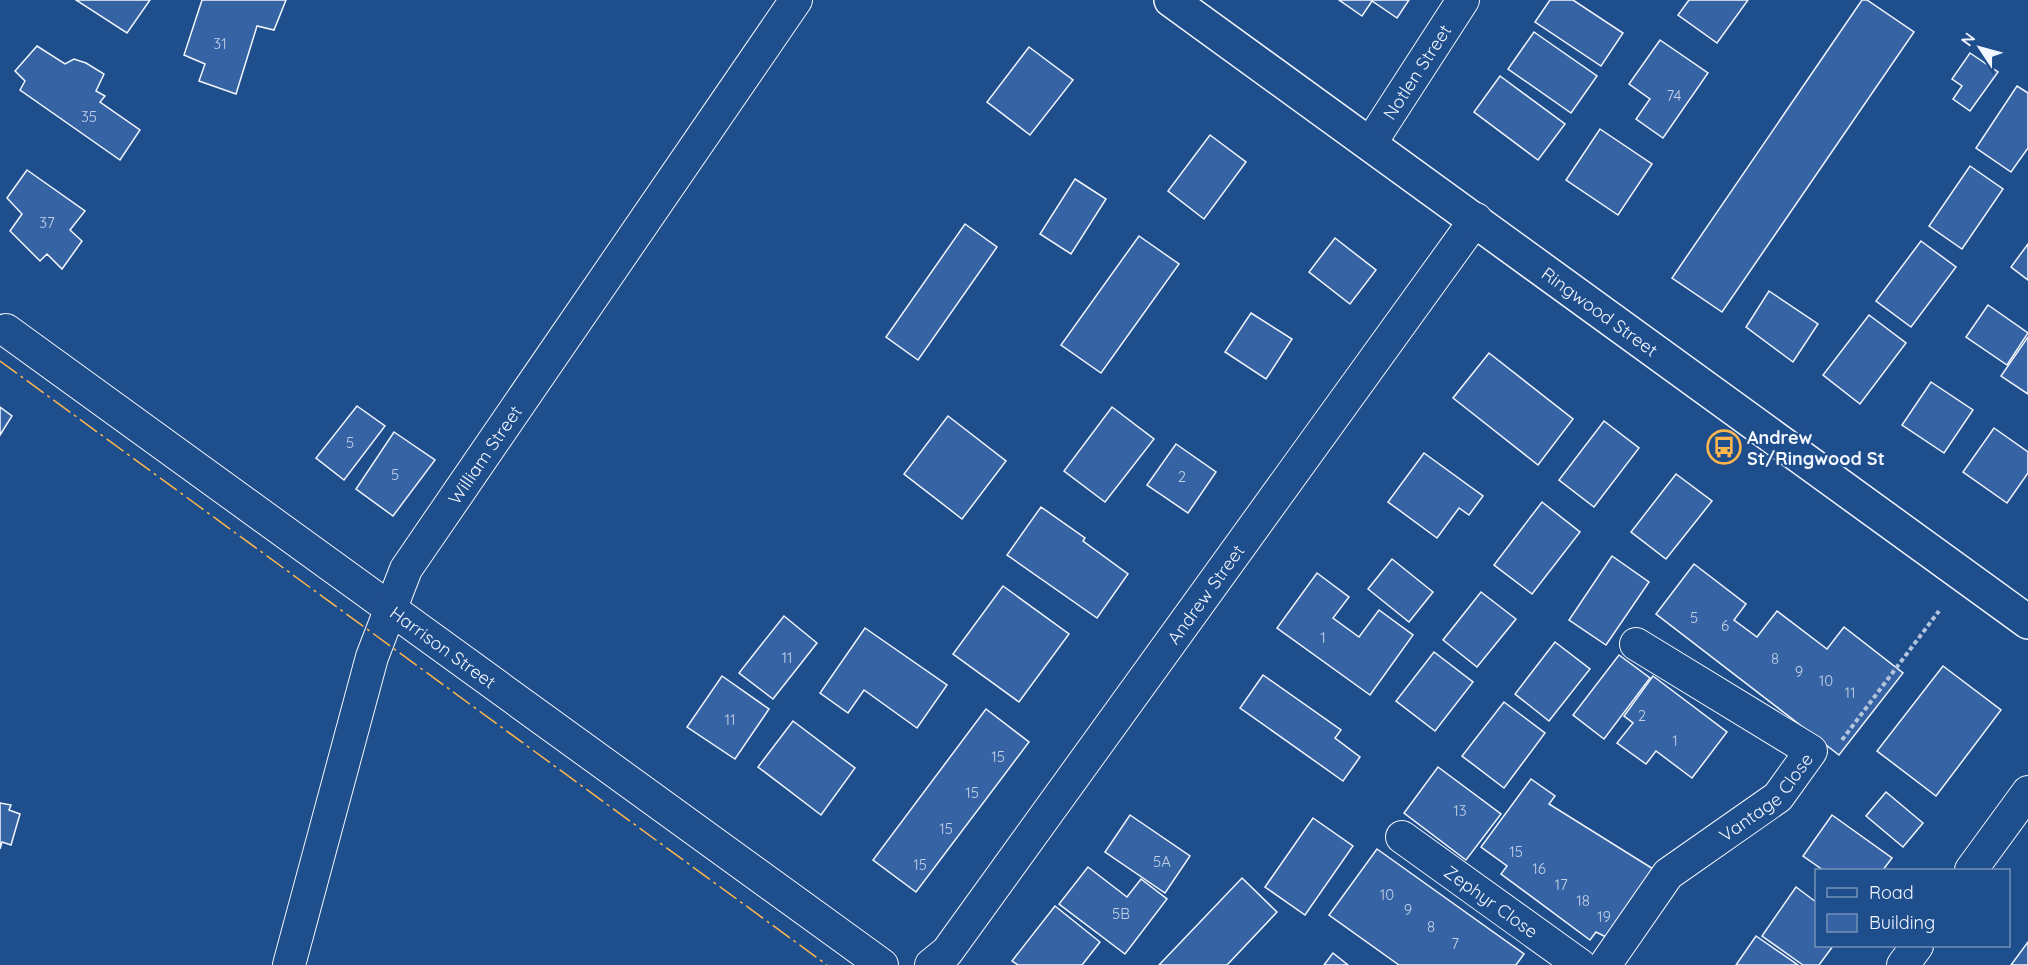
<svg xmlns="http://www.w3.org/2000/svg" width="2028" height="965" font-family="Quicksand,sans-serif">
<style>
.building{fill:#3563a3;stroke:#f2f6ff;stroke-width:1.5}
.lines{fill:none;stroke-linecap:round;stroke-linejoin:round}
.minor-casing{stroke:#f2f6ff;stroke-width:34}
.secondary-casing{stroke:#f2f6ff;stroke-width:36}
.path{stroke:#b3c4dc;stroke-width:4;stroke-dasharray:4.5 3;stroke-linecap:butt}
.minor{stroke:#1f4e8c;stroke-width:32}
.secondary{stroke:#1f4e8c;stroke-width:33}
.power{stroke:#ffb74d;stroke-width:1.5;stroke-dasharray:21 4.5 3 4.5;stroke-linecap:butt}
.labels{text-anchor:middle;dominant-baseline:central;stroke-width:4.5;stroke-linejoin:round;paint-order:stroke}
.number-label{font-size:15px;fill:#c3d1e8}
.street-label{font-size:18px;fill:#f2f6ff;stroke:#1f4e8c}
.poi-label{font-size:18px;font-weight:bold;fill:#f2f6ff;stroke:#1f4e8c;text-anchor:start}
</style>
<rect width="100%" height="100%" fill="#1f4e8c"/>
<g class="building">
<polygon points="76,0 150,0 127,33"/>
<polygon points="202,0 286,0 274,30 257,26 236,94 199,81 205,64 184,55"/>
<polygon points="1339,0 1409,0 1397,18 1372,1 1362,16"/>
<polygon points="1550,0 1573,0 1623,33 1601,66 1535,22"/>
<polygon points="1689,0 1748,0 1717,43 1678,15"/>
<polygon points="1862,0 1867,0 1914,32 1722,312 1672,278"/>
<polygon points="1534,32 1597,76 1571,113 1508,69"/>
<polygon points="1660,40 1708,73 1663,138 1636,119 1650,99 1629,84"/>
<polygon points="37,46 65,64 74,59 86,63 104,74 96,91 105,96 100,102 140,130 120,160 20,90 25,81 15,71"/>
<polygon points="1029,47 1073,80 1030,135 987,102"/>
<polygon points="1970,53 1998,72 1970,111 1953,99 1962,86 1952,79"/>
<polygon points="1500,76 1565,124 1538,160 1474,112"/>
<polygon points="2017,86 2028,93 2028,148 2011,172 1976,148"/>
<polygon points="1600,129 1652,164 1618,215 1566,180"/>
<polygon points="1210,135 1246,162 1204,219 1168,191"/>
<polygon points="1970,166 2003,189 1962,249 1929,226"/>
<polygon points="27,170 85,211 70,230 82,241 62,269 47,254 40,261 10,231 22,214 7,198"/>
<polygon points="1075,179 1106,199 1071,254 1040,234"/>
<polygon points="965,224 997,247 918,360 886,337"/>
<polygon points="1139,236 1179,264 1101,373 1061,345"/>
<polygon points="1335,238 1376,270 1350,304 1309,272"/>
<polygon points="1921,241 1956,267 1911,327 1876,301"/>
<polygon points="2028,244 2028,280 2011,267"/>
<polygon points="1769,291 1818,324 1793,362 1746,327"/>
<polygon points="1988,305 2028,333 2007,365 1966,337"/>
<polygon points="1251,313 1292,339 1266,379 1225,352"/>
<polygon points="1869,315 1906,343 1860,404 1823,375"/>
<polygon points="2028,337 2028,394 2001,376"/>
<polygon points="1489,353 1573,419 1538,465 1453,398"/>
<polygon points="1931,382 1973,410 1944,453 1902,425"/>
<polygon points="357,406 385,426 344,480 316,458"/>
<polygon points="0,407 12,416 0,435"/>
<polygon points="1112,407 1154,439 1105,502 1064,471"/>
<polygon points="948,416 1006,461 962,519 904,474"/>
<polygon points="1604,421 1639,448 1594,507 1559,480"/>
<polygon points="1994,428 2028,452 2028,473 2007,503 1963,472"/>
<polygon points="394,432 435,460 393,516 356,489"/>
<polygon points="1176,444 1216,472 1188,513 1147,485"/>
<polygon points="1424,453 1483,496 1469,515 1459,508 1437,538 1388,502"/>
<polygon points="1676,474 1712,501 1666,559 1631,532"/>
<polygon points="1542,502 1580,532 1532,594 1494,565"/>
<polygon points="1041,507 1085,538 1083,541 1128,574 1097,618 1007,555"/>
<polygon points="1612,556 1649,582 1606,645 1569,620"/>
<polygon points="1392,559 1433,592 1409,622 1368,589"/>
<polygon points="1694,564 1746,604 1734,620 1757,637 1777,611 1827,649 1844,627 1903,673 1839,755 1656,614"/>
<polygon points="1317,573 1349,597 1333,618 1359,637 1379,610 1413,635 1370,695 1277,628"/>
<polygon points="1003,586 1069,634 1019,702 953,654"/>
<polygon points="1481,592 1516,619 1477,667 1443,640"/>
<polygon points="784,616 817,643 773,699 739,673"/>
<polygon points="865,628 947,685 917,728 864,690 848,713 820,693"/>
<polygon points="1555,642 1590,669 1549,721 1515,694"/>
<polygon points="1434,652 1473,682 1435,731 1396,701"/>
<polygon points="1619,655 1650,678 1604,739 1573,715"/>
<polygon points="1943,666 2001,710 1936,796 1877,751"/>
<polygon points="1263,675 1341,730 1335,738 1360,757 1343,781 1240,708"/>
<polygon points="722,676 769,709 735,759 687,727"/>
<polygon points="1653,676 1727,732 1692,778 1656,751 1646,764 1617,743 1633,723 1624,716"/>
<polygon points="1504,702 1545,733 1504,788 1462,756"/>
<polygon points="986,709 1029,742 916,892 873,860"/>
<polygon points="793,721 855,768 821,815 758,767"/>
<polygon points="1438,767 1501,814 1466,860 1404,813"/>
<polygon points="1531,779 1555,796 1549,804 1658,872 1606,937 1596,932 1590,940 1501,874 1507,866 1481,847"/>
<polygon points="1886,792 1923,823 1903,847 1866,816"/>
<polygon points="0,803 11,805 9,810 20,814 11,845 2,842 0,849"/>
<polygon points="1130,815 1190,856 1165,893 1105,852"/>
<polygon points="1832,815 1892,858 1883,870 1823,870 1803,856"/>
<polygon points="1313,818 1353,846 1305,915 1265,887"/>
<polygon points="1377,849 1524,954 1516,965 1399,965 1329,915"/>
<polygon points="1088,867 1127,897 1141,879 1167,899 1125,954 1059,904"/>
<polygon points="1242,878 1277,912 1227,965 1159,965"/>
<polygon points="1796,887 1816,902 1816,946 1833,946 1819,965 1803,965 1762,936"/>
<polygon points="1055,906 1100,942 1082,965 1018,965 1012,961"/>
<polygon points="1756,936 1798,965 1736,965"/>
<polygon points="2028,942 2028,965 2011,965"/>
<polygon points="1333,953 1348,965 1324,965"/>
</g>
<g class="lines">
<defs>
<g id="minor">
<path id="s1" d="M1370,144L1463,0"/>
<path id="s2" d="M6,330L882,965"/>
<path id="s3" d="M1402,837L1580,965"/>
<polyline points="1971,870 2028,792"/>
<path id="s4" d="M289,965L372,657L406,569L796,0"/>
<path id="s5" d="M931,965L947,952L1476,219"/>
<path id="s6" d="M1605,965L1668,874L1778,797L1811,751L1636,644"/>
<polyline points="1903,965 1917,946"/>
</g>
<g id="secondary">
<path id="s7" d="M1171,0L2028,622"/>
</g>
</defs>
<use href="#minor" class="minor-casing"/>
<use href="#secondary" class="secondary-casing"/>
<polyline class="path" points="1842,740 1939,611"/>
<use href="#minor" class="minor"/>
<use href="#secondary" class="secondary"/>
<polyline class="power" points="0,361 827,965"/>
</g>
<defs>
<symbol id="bus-ring" viewBox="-11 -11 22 22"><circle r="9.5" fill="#1f4e8c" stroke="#ffb74d" stroke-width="1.5"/><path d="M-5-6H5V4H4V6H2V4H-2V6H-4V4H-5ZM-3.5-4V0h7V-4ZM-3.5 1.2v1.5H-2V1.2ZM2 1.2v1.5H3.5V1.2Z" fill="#ffb74d"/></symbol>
</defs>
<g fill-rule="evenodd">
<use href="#bus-ring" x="1705" y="428" width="38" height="38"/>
</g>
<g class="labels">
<g class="number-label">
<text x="220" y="43">31</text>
<text x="1674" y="95">74</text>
<text x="89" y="116">35</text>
<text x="47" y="222">37</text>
<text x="350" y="442">5</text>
<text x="395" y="474">5</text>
<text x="1182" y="476">2</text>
<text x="1694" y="617">5</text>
<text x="1725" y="625">6</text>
<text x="1323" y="637">1</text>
<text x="787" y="657">11</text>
<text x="1775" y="658">8</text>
<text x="1799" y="671">9</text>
<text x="1826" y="680">10</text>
<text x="1850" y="692">11</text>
<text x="1642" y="715">2</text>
<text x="730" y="719">11</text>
<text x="1675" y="740">1</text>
<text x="998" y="756">15</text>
<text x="972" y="792">15</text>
<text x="1460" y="810">13</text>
<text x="946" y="828">15</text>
<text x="1516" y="851">15</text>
<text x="1162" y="861">5A</text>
<text x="920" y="864">15</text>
<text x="1539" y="868">16</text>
<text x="1561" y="884">17</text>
<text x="1387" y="894">10</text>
<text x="1583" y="900">18</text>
<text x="1408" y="909">9</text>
<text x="1121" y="913">5B</text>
<text x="1604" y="916">19</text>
<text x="1431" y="926">8</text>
<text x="1455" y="943">7</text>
</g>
<g class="street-label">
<text stroke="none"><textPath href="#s1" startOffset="86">Notlen Street</textPath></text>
<text stroke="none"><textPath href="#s7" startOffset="530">Ringwood Street</textPath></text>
<text stroke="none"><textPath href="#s4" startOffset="552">William Street</textPath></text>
<text stroke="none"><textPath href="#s5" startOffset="462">Andrew Street</textPath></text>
<text stroke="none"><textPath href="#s2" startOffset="540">Harrison Street</textPath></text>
<text stroke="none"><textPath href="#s6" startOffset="236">Vantage Close</textPath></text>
<text stroke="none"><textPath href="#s3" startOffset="110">Zephyr Close</textPath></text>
</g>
<g class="poi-label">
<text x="1747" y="437">Andrew<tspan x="1747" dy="21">St/Ringwood St</tspan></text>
</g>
</g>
<rect x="1815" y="869" width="195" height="78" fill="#1f4e8c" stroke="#7391ba" stroke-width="1.5"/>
<rect x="1827" y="888" width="30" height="9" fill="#1f4e8c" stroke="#7391ba" stroke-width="1.5"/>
<text x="1869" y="899" font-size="18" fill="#f2f6ff">Road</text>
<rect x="1827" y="914" width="30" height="18" fill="#3563a3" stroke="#7391ba" stroke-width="1.5"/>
<text x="1869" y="929" font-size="18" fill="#f2f6ff">Building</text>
<g transform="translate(1980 48) rotate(306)" stroke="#1f4e8c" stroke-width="4.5" paint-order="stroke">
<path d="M0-4.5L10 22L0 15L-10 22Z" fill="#f2f6ff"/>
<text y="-9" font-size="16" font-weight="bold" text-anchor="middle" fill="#f2f6ff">N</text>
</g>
</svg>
